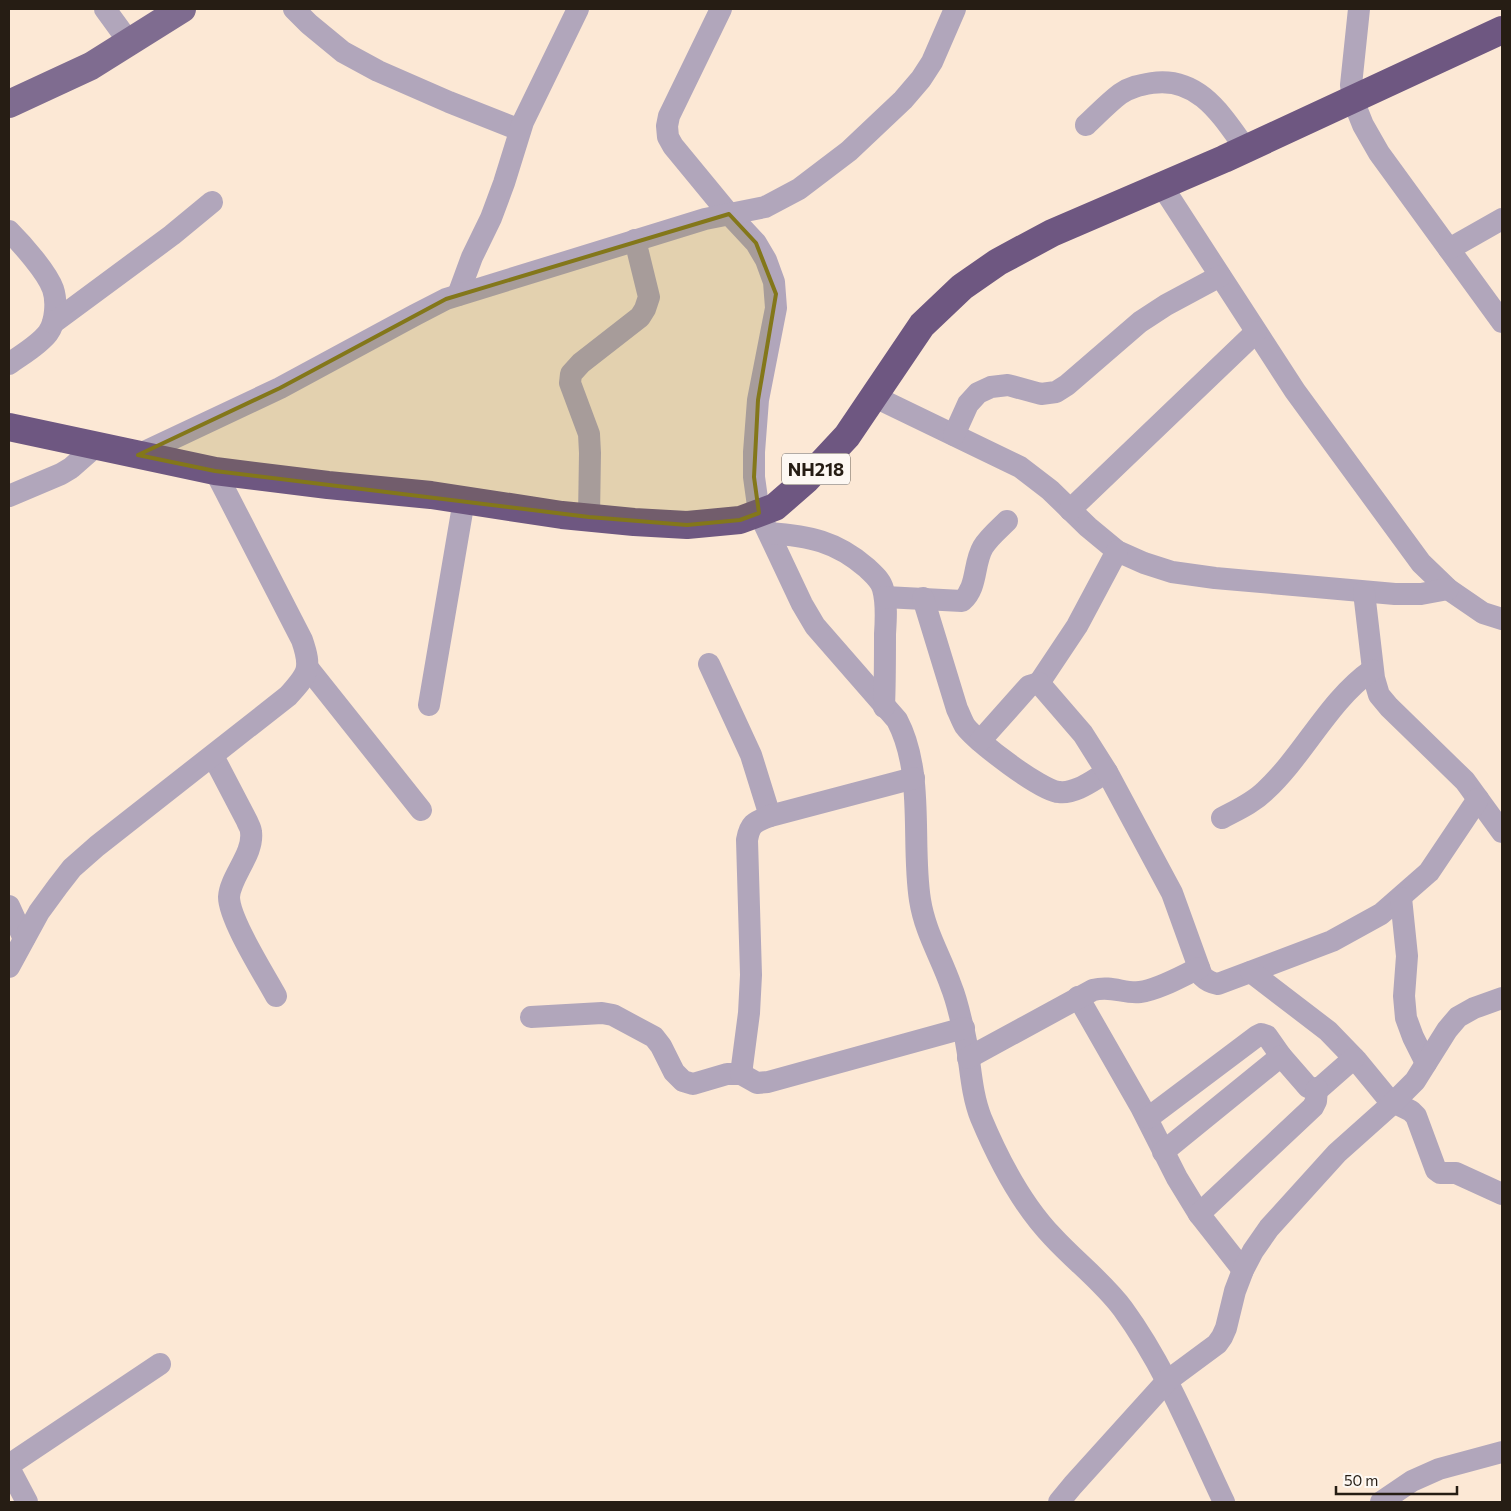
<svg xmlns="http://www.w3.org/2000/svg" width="1511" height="1511" font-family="Commissioner,sans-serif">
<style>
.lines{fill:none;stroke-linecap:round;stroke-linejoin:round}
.minor{stroke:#b1a6bb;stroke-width:22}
.major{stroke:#7f6c90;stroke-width:28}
.highway{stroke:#6e5781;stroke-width:28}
.marked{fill:#83771a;fill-opacity:0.2;stroke:#83771a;stroke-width:4;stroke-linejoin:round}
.labels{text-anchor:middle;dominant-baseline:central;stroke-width:4;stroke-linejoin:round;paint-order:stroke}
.shield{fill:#fdf8f3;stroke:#665f57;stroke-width:1}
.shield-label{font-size:18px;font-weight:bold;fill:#261d14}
</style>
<rect width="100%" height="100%" fill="#fce8d5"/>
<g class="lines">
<g class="minor">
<polyline points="105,9 129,42"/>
<polyline points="294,9 309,24 343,52 378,71 449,102 520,130"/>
<path d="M721,9L669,116L667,126L668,137L673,146L729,214L756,243L766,260L774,282L776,308L758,400L754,452V477L759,513L802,604L815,626L897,720C925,773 911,843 920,900C925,932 941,957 951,986C956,998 959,1011 962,1024C971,1054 969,1088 981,1118C999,1161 1021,1204 1053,1237C1076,1262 1103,1282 1123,1309C1166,1368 1193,1437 1224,1502"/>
<polyline points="1359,9 1351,85 1353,100 1363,125 1379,153 1502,322"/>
<path d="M1086,125C1097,115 1108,103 1120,94C1130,87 1140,85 1152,83C1199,76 1222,116 1246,149"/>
<polyline points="1162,186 1295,391 1421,563 1448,589 1483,613 1502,619"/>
<path d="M9,231C21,243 47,272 53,289C57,301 56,322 48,333C38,346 21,355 9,364"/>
<polyline points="1449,249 1502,219"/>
<polyline points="458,295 472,257 491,218 504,183 523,122 578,9"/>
<polyline points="53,323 172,235 212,202"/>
<polyline points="873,396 1020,467 1050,490 1088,527 1117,551 1144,563 1172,572 1215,578 1395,594 1421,594 1448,589"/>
<polyline points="954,435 968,404 978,393 991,387 1008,385 1041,394 1056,392 1067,385 1140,322 1166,305 1220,276"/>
<polyline points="138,455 280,388 415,315 446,299 705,219 765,207 799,189 849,151 903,100 921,79 932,62 955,9"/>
<polyline points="9,496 61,474 71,468 96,446"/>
<polyline points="1070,510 1256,332"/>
<polyline points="589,517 590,453 589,434 570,383 571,374 581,363 640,317 645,309 649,297 635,240"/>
<path d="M769,533C809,536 836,541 867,568C873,574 881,580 883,589C887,603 886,619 885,634C885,659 885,683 884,707"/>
<polyline points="1364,592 1374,678 1379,695 1389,707 1465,781 1502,832"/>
<path d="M885,597L962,601C978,587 973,564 983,547C989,537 999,529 1007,521"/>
<path d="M923,598L957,709C960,715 962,721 965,726C976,741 1041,791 1059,792C1076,794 1093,780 1107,772L1172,893L1202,976C1207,981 1211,983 1218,984L1332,941L1381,914L1429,872L1478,799"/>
<polyline points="709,664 751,755 770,816"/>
<polyline points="308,668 421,810"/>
<polyline points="1039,683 1077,626 1117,551"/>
<polyline points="429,705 464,500"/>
<polyline points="980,741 1029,686 1039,683 1083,734 1107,772"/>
<path d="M213,756L247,821C248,824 251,828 251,832C254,854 230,877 229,897C229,919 264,974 276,996"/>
<path d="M1222,818C1237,810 1253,803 1265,791C1304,755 1328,701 1372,670"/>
<polyline points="1401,898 1407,956 1404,996 1406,1018 1413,1037 1426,1063"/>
<polyline points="9,906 24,939"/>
<path d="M9,967L39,912L58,886L72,868L97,846L288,696C308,674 312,669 302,640L215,471"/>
<polyline points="1251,972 1328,1031 1357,1061 1389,1100 1411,1111 1416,1116 1436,1170 1440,1173 1456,1173 1502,1194"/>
<polyline points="1078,997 1141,1107 1177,1178 1199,1214"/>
<polyline points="531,1017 602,1013 613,1015 654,1037 661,1046 674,1072 683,1081 693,1084 727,1074 741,1074 757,1083 768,1082 964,1028"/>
<path d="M968,1058L1093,990C1112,985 1124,994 1140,992C1158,990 1182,976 1199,968"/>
<path d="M741,1074L749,1013L751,975L747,840C750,823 755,822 770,816L914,778"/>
<polyline points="1148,1118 1257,1036 1261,1034 1267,1036 1281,1056"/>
<polyline points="1163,1152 1281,1056 1308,1087 1313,1089 1321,1087 1354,1058"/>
<polyline points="1243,1270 1199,1214 1313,1107 1316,1101 1317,1089"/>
<polyline points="9,1465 160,1364"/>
<polyline points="9,1468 27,1502"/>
<polyline points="1059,1502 1073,1485 1167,1381 1217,1344 1222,1337 1226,1328 1235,1291 1243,1270 1253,1251 1269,1228 1337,1153 1393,1103 1415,1081 1447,1030 1458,1017 1474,1008 1502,998"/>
<polyline points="1381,1502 1412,1481 1439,1469 1502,1452"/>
</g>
<polyline class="major" points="9,104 91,66 182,9"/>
<polyline class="highway" points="9,427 215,471 328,485 431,495 562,515 634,522 687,525 740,520 775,507 806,480 847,436 922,325 962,287 998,262 1052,233 1224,159 1502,30"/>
</g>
<path class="marked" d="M729,214L756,243L776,294L758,400L754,477L759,513L740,520L687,525L589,517L215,471L138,455L280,388L446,299Z"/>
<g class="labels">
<rect class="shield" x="782" y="453.5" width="68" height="31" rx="4"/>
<g class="shield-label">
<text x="816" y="469">NH218</text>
</g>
</g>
<rect width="1511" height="1511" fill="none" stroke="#261d14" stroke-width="20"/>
<path d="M1336 1486v8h121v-8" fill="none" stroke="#261d14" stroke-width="2.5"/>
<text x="1344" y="1486" font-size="15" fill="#261d14" stroke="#fdf8f3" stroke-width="4" paint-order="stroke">50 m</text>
</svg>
